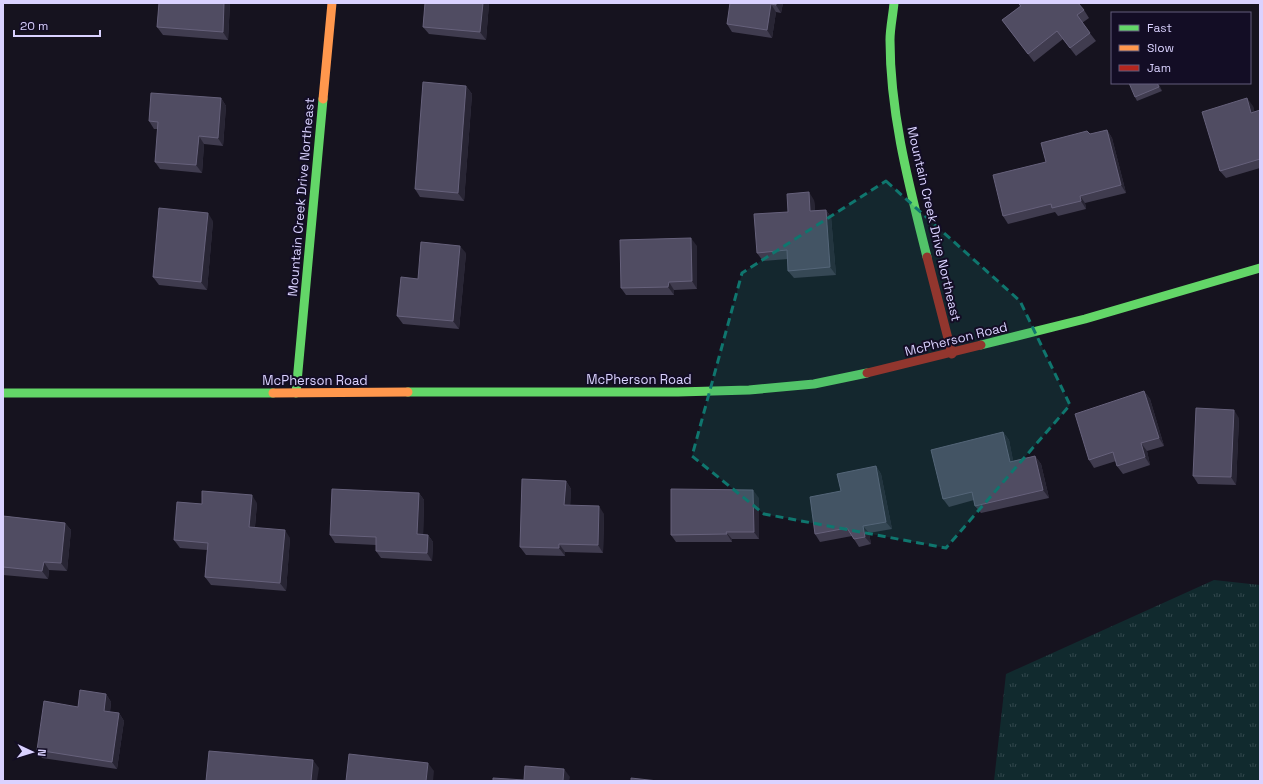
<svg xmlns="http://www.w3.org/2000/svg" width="1263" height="784" font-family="'Space Grotesk',sans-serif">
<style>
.park{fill:url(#park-tufts)}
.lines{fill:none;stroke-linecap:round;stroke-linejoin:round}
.fast{stroke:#63d668;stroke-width:9}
.slow{stroke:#ff974d;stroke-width:9}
.jam{stroke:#b3261e;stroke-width:9}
.wall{fill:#403c4f}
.shaded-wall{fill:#282534}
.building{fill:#504c62;stroke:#66617b}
.marked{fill:#0f766e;fill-opacity:0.2;stroke:#0f766e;stroke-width:3;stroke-dasharray:8 5;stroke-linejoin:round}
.labels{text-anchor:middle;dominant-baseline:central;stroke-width:4;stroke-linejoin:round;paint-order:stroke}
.street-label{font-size:13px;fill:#dad2ff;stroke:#130d25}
</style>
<defs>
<pattern id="park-tufts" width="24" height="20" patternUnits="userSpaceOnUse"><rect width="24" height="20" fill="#112a2e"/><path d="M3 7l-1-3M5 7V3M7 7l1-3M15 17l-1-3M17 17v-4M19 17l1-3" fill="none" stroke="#33484d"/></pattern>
</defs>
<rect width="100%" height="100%" fill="#16131f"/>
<polygon class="park" points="1214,580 1260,585 1260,781 994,781 1006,674"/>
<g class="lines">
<g class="fast">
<path d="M894,3C893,15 890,28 890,40C890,114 909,185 927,257"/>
<polyline points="981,345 1085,319 1260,268"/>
<polyline points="408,392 678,392 749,390 814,384 867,373"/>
<polyline points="3,393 273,393"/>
<polyline points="296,393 323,99"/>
</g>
<g class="slow">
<polyline points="323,99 332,3"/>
<polyline points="273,393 408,392"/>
</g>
<g class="jam">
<polyline points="927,257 952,354"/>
<polyline points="867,373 981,345"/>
</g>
</g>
<g class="wall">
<polygon points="159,3 230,3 228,40 163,35 157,27"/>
<polygon points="425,3 489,3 486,40 429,34 423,27"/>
<polygon points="730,3 783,3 781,13 776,12 772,38 732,32 727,24"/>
<polygon points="1018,3 1084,10 1089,18 1082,23 1096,41 1076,56 1063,39 1034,62 1002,20 1020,6"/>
<polygon points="1158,83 1162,91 1137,101 1135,97"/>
<polygon points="466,86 472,94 464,201 420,197 415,189"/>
<polygon points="221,98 226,106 223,146 204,144 202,173 160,169 155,162 158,129 154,129 149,121"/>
<polygon points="1253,106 1254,112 1260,110 1260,168 1226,178 1220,171"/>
<polygon points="1107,130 1112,138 1126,193 1085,203 1086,209 1058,216 1055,212 1008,224 1003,216 1046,162 1090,134"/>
<polygon points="814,200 815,211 826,210 831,217 836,275 794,278 788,271 788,259 763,261 757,253 788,212"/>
<polygon points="213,221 207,290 159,285 153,277"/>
<polygon points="697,246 697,289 674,290 674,295 626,295 621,288"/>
<polygon points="466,253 459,329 403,324 397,316"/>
<polygon points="1144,391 1150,399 1164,446 1147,451 1150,465 1123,474 1117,466 1116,461 1094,468 1089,460"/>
<polygon points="1239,418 1236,485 1198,484 1193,476"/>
<polygon points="1003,432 1009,440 1013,461 1035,456 1041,464 1049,498 981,513 975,506 974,500 949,507 943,499"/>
<polygon points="876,466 881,474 892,529 869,533 871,544 859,547 852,536 820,542 815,534 841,491"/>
<polygon points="566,481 571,489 570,505 604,514 603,553 565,552 565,556 526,555 520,547"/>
<polygon points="419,493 424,500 423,535 428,535 433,542 432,561 381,558 376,551 376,545 335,543 330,535"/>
<polygon points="759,498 759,539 732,539 732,542 676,542 671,535"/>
<polygon points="257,503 255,527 290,538 286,591 211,585 205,577 207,550 180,548 174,540 202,504"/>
<polygon points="3,516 65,523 71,530 67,571 49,570 48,579 3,575"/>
<polygon points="106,694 111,702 110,712 119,713 124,721 117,769 42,758 37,750 78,707"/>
</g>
<g class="shaded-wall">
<polygon points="224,3 230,3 228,40 223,32"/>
<polygon points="483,3 489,3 486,40 480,32"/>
<polygon points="776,3 783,3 781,13 776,5"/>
<polygon points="771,4 776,12 772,38 767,30"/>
<polygon points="1157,83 1158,83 1162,91 1159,87"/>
<polygon points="466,86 472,94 464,201 458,193"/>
<polygon points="221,98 226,106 223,146 218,138"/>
<polygon points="1247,98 1253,106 1257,121 1251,113"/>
<polygon points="1107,130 1112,138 1126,193 1121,185"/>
<polygon points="199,136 204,144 202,173 196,165"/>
<polygon points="809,192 814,200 816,219 810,211"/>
<polygon points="1080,196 1085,203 1086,209 1081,201"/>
<polygon points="826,210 831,217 836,275 830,267"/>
<polygon points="208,213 213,221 207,290 201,282"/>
<polygon points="691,238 697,246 697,289 692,281"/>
<polygon points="460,246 466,253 459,329 453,321"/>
<polygon points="669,282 674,290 674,295 668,287"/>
<polygon points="1144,391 1150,399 1164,446 1159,438"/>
<polygon points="1234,410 1239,418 1236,485 1231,477"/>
<polygon points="1003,432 1009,440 1015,470 1010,462"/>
<polygon points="1141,443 1147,451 1150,465 1145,457"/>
<polygon points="1035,456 1041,464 1049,498 1043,490"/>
<polygon points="876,466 881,474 892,529 886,522"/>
<polygon points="566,481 571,489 570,513 564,505"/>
<polygon points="753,490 759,498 759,539 754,532"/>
<polygon points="419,493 424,500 423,542 417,534"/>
<polygon points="252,495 257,503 254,535 249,527"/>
<polygon points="599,506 604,514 603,553 598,545"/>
<polygon points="65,523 71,530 67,571 61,563"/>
<polygon points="863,526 869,533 871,544 865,537"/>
<polygon points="285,530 290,538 286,591 280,583"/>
<polygon points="726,532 732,539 732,542 727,534"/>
<polygon points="428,535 433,542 432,561 427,553"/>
<polygon points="559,544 565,552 565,556 559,548"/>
<polygon points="44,562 49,570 48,579 42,571"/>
<polygon points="106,694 111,702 109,719 104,711"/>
<polygon points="119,713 124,721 117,769 112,762"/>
<polygon points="313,760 319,768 317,781 311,781"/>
<polygon points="428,763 434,771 433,781 426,781"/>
<polygon points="564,769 570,777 569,781 563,781"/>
</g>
<g class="building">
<polygon points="159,3 224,3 223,32 157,27"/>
<polygon points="425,3 483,3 480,32 423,27"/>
<polygon points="730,3 776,3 776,5 771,4 767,30 727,24"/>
<polygon points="1018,3 1078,3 1084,10 1077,15 1090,33 1070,48 1057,31 1028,54 1002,20 1021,6"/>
<polygon points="423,82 466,86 458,193 415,189"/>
<polygon points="1129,83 1157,83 1159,87 1135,97"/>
<polygon points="151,93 221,98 218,138 199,136 196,165 155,162 158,122 149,121"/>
<polygon points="1247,98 1251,113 1260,110 1260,159 1220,171 1202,112"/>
<polygon points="1107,130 1121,185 1080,196 1081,201 1052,208 1051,204 1003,216 993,175 1046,162 1041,143 1087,131 1090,134"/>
<polygon points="809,192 810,211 826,210 830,267 788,271 787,250 757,253 754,214 788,212 787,194"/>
<polygon points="159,208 208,213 201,282 153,277"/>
<polygon points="691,238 692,281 669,282 668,287 621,288 620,240"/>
<polygon points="421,242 460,246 453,321 397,316 401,277 418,279"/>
<polygon points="1144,391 1159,438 1141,443 1145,457 1117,466 1113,452 1089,460 1075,414"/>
<polygon points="1196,408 1234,410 1231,477 1193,476"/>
<polygon points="1003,432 1010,462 1035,456 1043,490 975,506 972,492 943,499 931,450"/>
<polygon points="876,466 886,522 863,526 865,537 854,539 847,528 815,534 810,497 841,491 837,474"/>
<polygon points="522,479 566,481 564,505 599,506 598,545 559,544 559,548 520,547"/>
<polygon points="332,489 419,493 417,534 428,535 427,553 376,551 376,537 330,535"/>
<polygon points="671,489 753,490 754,532 726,532 727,534 671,535"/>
<polygon points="202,491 252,495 249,527 285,530 280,583 205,577 208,543 174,540 177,502 202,504"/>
<polygon points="3,516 65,523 61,563 44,562 42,571 3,567"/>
<polygon points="80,690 106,694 104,711 119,713 112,762 37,750 44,701 78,707"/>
<polygon points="209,751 313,760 311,781 206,781"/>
<polygon points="349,754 428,763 426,781 346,781"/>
<polygon points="525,766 564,769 563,781 493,781 493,778 524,780"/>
<polygon points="631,778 658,781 631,781"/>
</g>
<path class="marked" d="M886,181L1020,301L1070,405L946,548L764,514L692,456L742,273Z"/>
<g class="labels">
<g class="street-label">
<text transform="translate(301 197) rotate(-85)">Mountain Creek Drive Northeast</text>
<text transform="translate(934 224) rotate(77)">Mountain Creek Drive Northeast</text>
<text transform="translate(956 339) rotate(-14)">McPherson Road</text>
<text x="639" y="379">McPherson Road</text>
<text x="315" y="380">McPherson Road</text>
</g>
</g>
<rect width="1263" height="784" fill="none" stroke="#dad2ff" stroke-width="8"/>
<rect x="1111" y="12" width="140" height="72" fill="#130d25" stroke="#635c7c"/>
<rect x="1119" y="25" width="20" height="6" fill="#63d668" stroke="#635c7c"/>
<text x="1147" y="32" font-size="12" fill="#dad2ff">Fast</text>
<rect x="1119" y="45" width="20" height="6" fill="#ff974d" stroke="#635c7c"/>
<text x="1147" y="52" font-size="12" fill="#dad2ff">Slow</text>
<rect x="1119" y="65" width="20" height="6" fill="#b3261e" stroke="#635c7c"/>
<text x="1147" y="72" font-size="12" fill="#dad2ff">Jam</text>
<g transform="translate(32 752) rotate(94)" stroke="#130d25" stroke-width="3" paint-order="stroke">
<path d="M0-3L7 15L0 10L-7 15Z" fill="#dad2ff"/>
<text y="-6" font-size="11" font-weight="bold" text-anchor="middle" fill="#dad2ff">N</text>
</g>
<path d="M14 30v6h86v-6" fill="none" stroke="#dad2ff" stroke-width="2"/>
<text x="20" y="30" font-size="12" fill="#dad2ff" stroke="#130d25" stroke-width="3" paint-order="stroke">20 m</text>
</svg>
